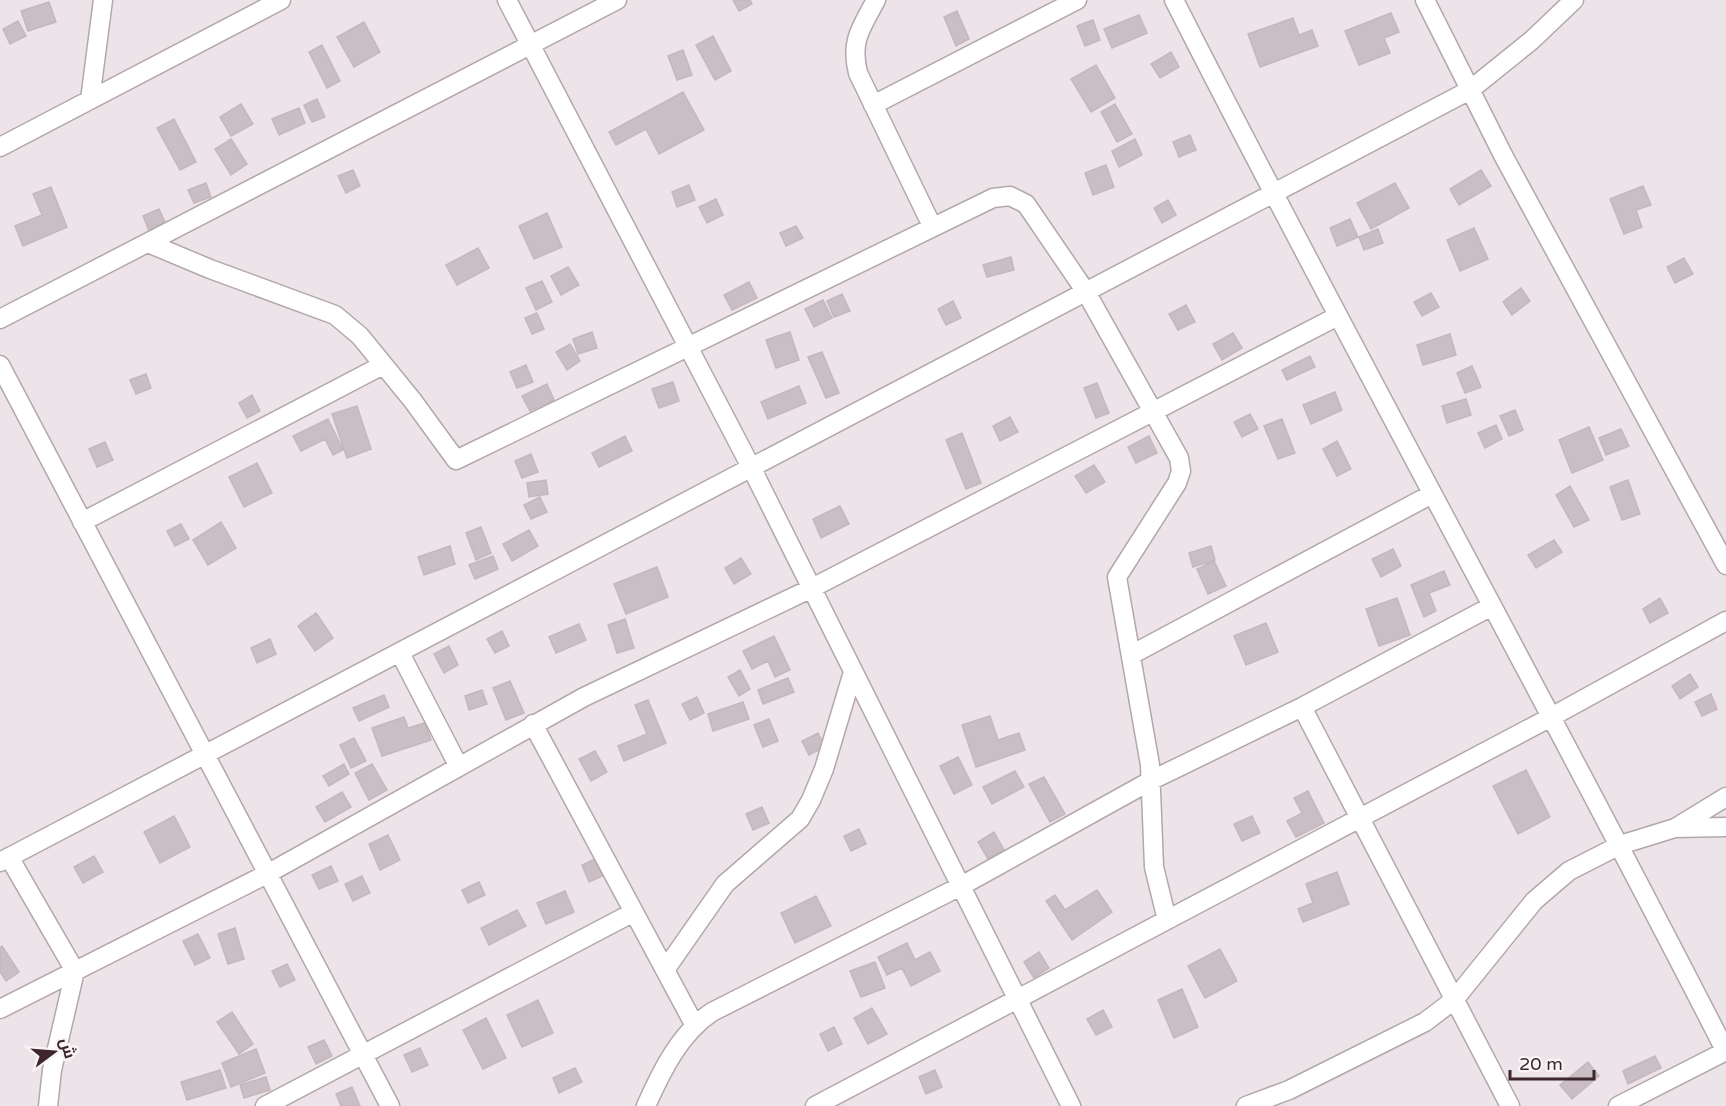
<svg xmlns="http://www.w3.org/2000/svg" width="1726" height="1106" viewBox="0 0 1726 1106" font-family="'Varela Round',Cairo,sans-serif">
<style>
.building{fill:#cabdc3;stroke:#c5b7be;stroke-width:1.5}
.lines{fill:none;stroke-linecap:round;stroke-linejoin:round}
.street-casing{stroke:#b4a7ac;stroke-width:21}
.street{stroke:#fff;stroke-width:18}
</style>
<rect width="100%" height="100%" fill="#ece4e8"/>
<path class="building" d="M733,0H750L752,4L739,11Z
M49,2L56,22L28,31L21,11Z
M957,11L969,39L956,46L944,17Z
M1391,13L1399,32L1384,38L1390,53L1359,65L1345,31Z
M1139,15L1147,33L1112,48L1104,29Z
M1293,18L1299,35L1312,30L1318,46L1260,67L1248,34Z
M1093,20L1100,40L1085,46L1077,26Z
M18,21L26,36L10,44L3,29Z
M364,22L380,52L354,67L337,37Z
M713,36L731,71L715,80L696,45Z
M322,45L340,81L327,88L309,52Z
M683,50L692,75L677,80L668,56Z
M1171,52L1179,67L1160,78L1151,64Z
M1096,65L1115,98L1091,112L1071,79Z
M683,92L704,130L659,154L646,129L616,145L609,132Z
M317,99L325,117L312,122L304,105Z
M241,104L253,124L231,136L220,117Z
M1115,104L1132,134L1117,142L1101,112Z
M299,108L305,123L279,135L272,119Z
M174,119L196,162L180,170L157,128Z
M1190,135L1196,150L1179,157L1173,142Z
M231,139L247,164L231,175L215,149Z
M1135,139L1142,155L1119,167L1112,151Z
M1106,165L1114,187L1093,195L1085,173Z
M353,170L360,186L346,193L338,176Z
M1481,170L1491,186L1459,205L1450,189Z
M206,183L211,197L194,203L188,190Z
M1395,183L1409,208L1371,229L1357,203Z
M689,185L695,200L677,207L672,192Z
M1643,186L1651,205L1636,210L1642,227L1624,234L1610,199Z
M51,187L67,227L23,246L15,226L42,215L33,194Z
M716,199L723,215L707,223L699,207Z
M1168,200L1176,215L1162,223L1154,208Z
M159,209L166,224L149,231L143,216Z
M547,213L562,247L534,259L519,226Z
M1350,219L1358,237L1337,246L1330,228Z
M796,226L803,238L786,246L780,233Z
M1474,228L1488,259L1460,271L1447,240Z
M1378,229L1383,243L1364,250L1359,237Z
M478,248L489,268L457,285L446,265Z
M1011,257L1014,270L987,277L983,265Z
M1684,258L1693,274L1675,283L1667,267Z
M568,267L579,285L561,295L551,276Z
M542,281L552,302L536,310L526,288Z
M749,282L757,298L732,310L724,295Z
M1521,288L1530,301L1512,315L1503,302Z
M1431,293L1439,307L1422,316L1414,302Z
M842,294L850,311L834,317L827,301Z
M823,300L832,318L814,327L805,309Z
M953,301L961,318L946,325L938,309Z
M1186,305L1195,322L1178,330L1169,314Z
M537,313L544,329L532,334L525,318Z
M592,332L597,348L578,354L573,339Z
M790,332L799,360L776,368L766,340Z
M1233,333L1242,348L1222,360L1213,344Z
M1450,334L1456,355L1423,365L1417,345Z
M570,344L580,361L567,370L556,352Z
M822,352L839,393L826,398L808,357Z
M1310,356L1315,367L1287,380L1282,370Z
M526,365L533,382L517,388L510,372Z
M1472,366L1481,387L1465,393L1457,373Z
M146,374L151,388L136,394L130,380Z
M673,382L679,401L659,408L652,389Z
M1097,383L1109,413L1096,418L1084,388Z
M547,384L554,400L530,411L522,396Z
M799,386L806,403L768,419L761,402Z
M1335,392L1342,410L1311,424L1303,405Z
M252,395L260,411L247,418L239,403Z
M1466,399L1471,415L1447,423L1442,406Z
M357,406L371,449L347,458L332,414Z
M1515,410L1523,430L1509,436L1500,416Z
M1250,414L1258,429L1242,437L1234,422Z
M1010,417L1018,432L1000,441L993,426Z
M328,419L343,450L333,455L325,439L301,451L293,436Z
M1282,419L1295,453L1278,459L1264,426Z
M1496,425L1502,439L1485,448L1478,433Z
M1589,427L1603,460L1572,473L1559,440Z
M1621,429L1629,446L1606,455L1599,438Z
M962,433L981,483L966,489L946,440Z
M625,436L632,451L599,467L592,453Z
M1149,436L1157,453L1136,463L1128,447Z
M1337,441L1351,469L1337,476L1323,449Z
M105,442L113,460L97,467L89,449Z
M531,454L538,472L522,478L515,461Z
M257,463L272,493L244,507L229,477Z
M1094,465L1105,482L1086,493L1075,476Z
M546,480L548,494L529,497L527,483Z
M1628,480L1640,514L1622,520L1610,487Z
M1570,486L1589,520L1574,527L1556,495Z
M540,497L547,512L531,519L524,505Z
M840,506L849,524L821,538L813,519Z
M221,522L236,548L208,565L193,540Z
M181,524L189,539L175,546L167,531Z
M481,527L491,553L476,560L466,533Z
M529,530L538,546L512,561L503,544Z
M1554,540L1562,552L1536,568L1528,555Z
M450,546L455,564L424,575L418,557Z
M1211,546L1215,560L1193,567L1189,553Z
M1393,549L1401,566L1381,577L1372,559Z
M493,556L498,569L475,579L469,565Z
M741,558L751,574L734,584L725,568Z
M1214,561L1226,586L1208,594L1197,569Z
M657,567L668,597L626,614L614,584Z
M1444,571L1450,585L1429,593L1436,611L1424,617L1411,585Z
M1397,598L1410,635L1379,646L1366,609Z
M1660,598L1668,613L1650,623L1643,609Z
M316,613L333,638L315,651L298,626Z
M625,619L634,648L617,653L608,625Z
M1266,623L1278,652L1246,665L1234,636Z
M579,624L586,640L556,653L549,637Z
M502,631L509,646L495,653L487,639Z
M774,636L790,670L775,677L768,661L752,669L743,651Z
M270,639L276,654L257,663L251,648Z
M449,646L458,665L444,673L434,654Z
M740,670L750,689L739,696L728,677Z
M1690,674L1698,687L1680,699L1672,686Z
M788,678L794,692L763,704L758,690Z
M510,681L524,713L506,720L493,688Z
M482,690L487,704L469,710L465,696Z
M1711,694L1717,709L1702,716L1695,702Z
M384,695L389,707L359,721L353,708Z
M697,697L704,713L690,720L682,704Z
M648,700L666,743L624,761L618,746L647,734L635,705Z
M743,702L749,719L713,731L708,714Z
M990,716L998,740L1019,733L1025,750L976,767L962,725Z
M404,717L408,728L425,723L431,740L382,756L372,728Z
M769,719L778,741L763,747L754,725Z
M818,733L825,747L809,755L802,741Z
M354,738L366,761L351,768L340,745Z
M595,751L607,772L591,781L579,759Z
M958,757L972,785L954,794L940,766Z
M344,764L349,774L329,786L323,776Z
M372,764L387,790L369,800L355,773Z
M1526,770L1550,817L1518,834L1493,786Z
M1015,771L1024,787L992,804L983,787Z
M1044,777L1065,814L1050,822L1029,784Z
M1308,791L1324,823L1296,837L1287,821L1302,813L1294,798Z
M342,792L351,807L325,822L316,807Z
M762,807L769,823L753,830L746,814Z
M174,816L190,847L160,863L144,832Z
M1252,816L1260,833L1242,841L1234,824Z
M859,829L866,844L851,851L844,836Z
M994,832L1004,850L988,859L978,842Z
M388,835L400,860L380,870L369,844Z
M94,856L103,872L83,883L74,867Z
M601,856L609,873L589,882L582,865Z
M331,866L338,881L319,889L312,875Z
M1337,872L1349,904L1303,922L1298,909L1313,903L1306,884Z
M362,876L370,893L353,901L345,884Z
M479,882L485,895L468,903L462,890Z
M1097,890L1112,912L1072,940L1046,901L1055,895L1065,910Z
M565,891L574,912L546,924L537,903Z
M816,896L831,926L795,943L781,913Z
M517,910L526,926L489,945L481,928Z
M235,928L244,959L228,964L218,934Z
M198,934L210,958L195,965L183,941Z
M907,943L915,960L930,952L940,971L911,986L902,968L887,975L878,957Z
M2,946L19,972L6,981L0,972V948Z
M1220,949L1237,981L1205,998L1188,966Z
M1039,952L1049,968L1034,978L1024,962Z
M875,962L885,988L861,997L850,971Z
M287,964L295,980L280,987L272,971Z
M1182,989L1198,1027L1174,1038L1158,1000Z
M538,1000L553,1033L522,1047L507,1015Z
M872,1008L887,1034L868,1044L854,1018Z
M1103,1010L1112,1027L1096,1035L1087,1019Z
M232,1012L253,1044L239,1054L217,1022Z
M486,1018L506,1058L483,1069L463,1030Z
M834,1027L842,1044L828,1051L820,1034Z
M324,1040L332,1056L316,1064L308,1047Z
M420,1048L428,1065L412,1072L404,1055Z
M256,1049L265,1073L231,1087L222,1063Z
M1655,1056L1661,1068L1628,1084L1623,1071Z
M1588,1062L1599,1076L1572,1099L1560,1085Z
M575,1068L582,1082L559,1093L553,1078Z
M220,1070L226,1088L187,1100L181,1082Z
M935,1070L942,1087L926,1094L919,1077Z
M266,1077L270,1090L244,1098L240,1085Z
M352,1087L360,1106H341L336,1094Z"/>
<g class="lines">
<defs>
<path id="street" d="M507,0L752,469L1071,1106
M876,0C861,28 850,41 858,73L932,226
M1174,0C1353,353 1546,699 1726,1052
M1425,0L1504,157L1726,565
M90,100L103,0
M873,105L1077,0
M0,147L281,0
M148,243L210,269L335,315L360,336L413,401L456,460L993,198L1010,196L1026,204L1086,292L1179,458L1181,471L1177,483L1117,577L1150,765L1154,867L1167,920
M0,319L617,0
M0,365L390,1106
M82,522L383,365
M400,653L459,767
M1131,655L1432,494
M1302,707L1510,1106
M533,724L694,1024
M1677,827L1726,797
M9,857L75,971L52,1070L48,1106
M0,862L1470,90L1532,40L1574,0
M665,970L725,884L800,819L811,800L824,769L853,672
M0,1009L267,874L584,697L812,588L1336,317
M265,1106L634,912
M646,1106C661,1072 680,1033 712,1012L961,886L1152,780L1302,707L1492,606
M815,1106L1553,716L1726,621
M1246,1106L1289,1090L1425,1022L1454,1000L1534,901L1569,871L1620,845L1675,828L1726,827
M1618,1106L1726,1051"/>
</defs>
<use href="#street" class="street-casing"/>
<use href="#street" class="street"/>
</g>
<g transform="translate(54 1052) rotate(74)" stroke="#f9f5f7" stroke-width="4.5" paint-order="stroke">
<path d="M0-4.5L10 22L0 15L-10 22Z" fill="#3c252d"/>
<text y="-9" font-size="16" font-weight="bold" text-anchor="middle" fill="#3c252d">ش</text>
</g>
<path d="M1510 1070v9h84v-9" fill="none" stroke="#3c252d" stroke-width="3"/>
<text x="1519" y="1070" font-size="18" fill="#3c252d" stroke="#f9f5f7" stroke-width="4.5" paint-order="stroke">20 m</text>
</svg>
